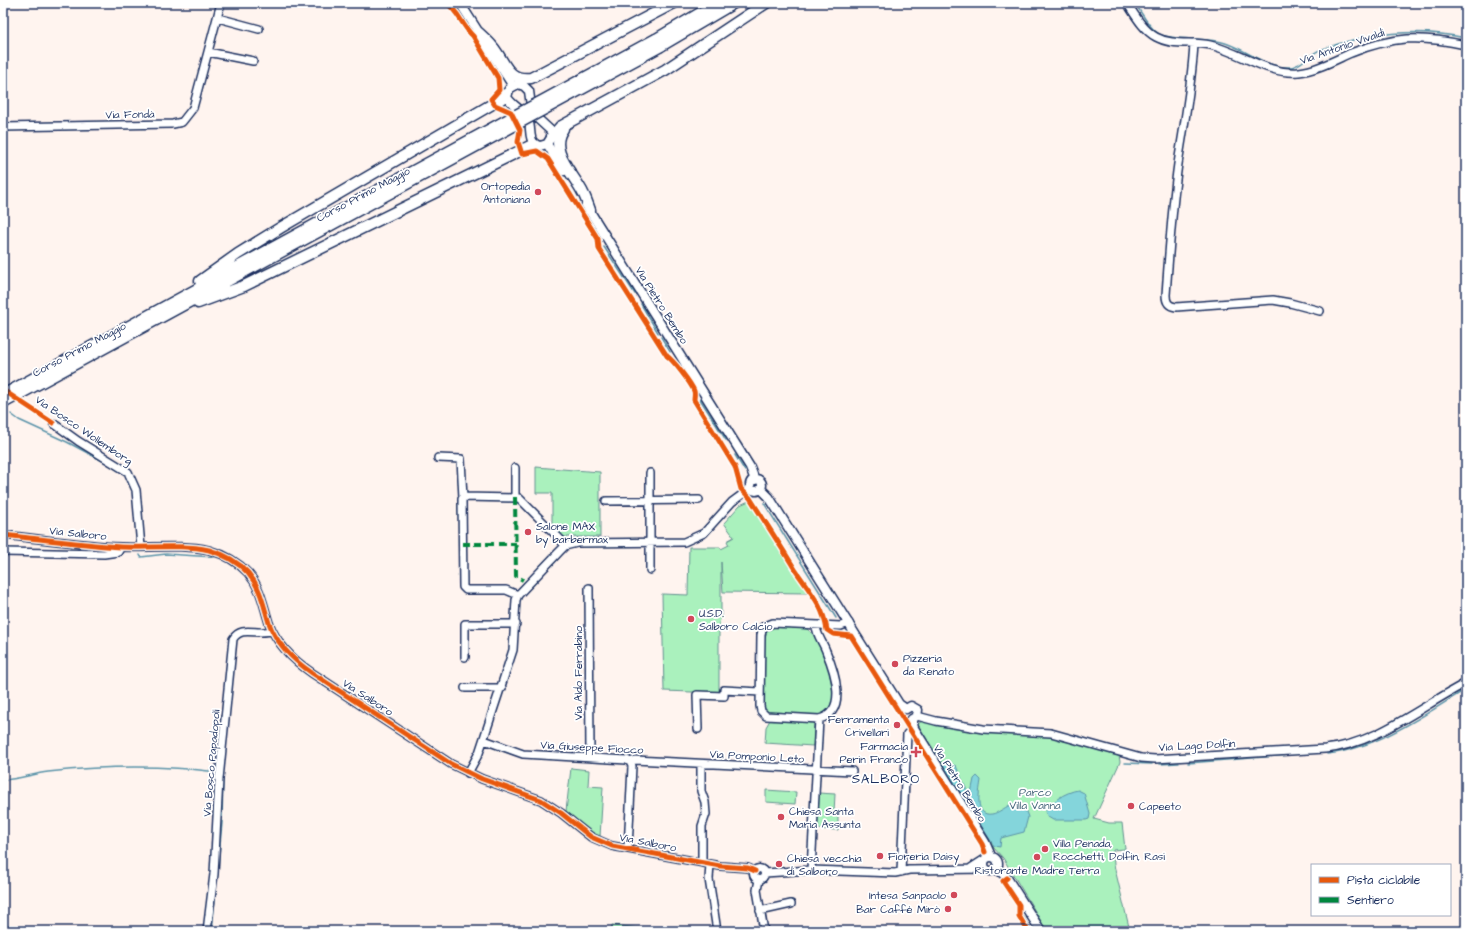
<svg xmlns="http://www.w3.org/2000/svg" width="1469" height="934" viewBox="0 0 1469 934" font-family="'Architects Daughter',sans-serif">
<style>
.green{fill:#aaf1bd;stroke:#62908e}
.water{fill:#84d5db;stroke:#5a93a9}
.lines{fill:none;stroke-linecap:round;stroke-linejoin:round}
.stream{stroke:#5a93a9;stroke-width:1.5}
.minor-casing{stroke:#1b2f5e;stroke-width:10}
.major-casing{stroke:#1b2f5e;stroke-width:11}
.highway-casing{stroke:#1b2f5e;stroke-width:13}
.minor{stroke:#fff;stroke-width:7}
.major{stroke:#fff;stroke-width:8}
.highway{stroke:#fff;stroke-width:10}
.highway-bridge-casing{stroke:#1b2f5e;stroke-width:13;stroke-linecap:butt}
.highway-bridge{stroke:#fff;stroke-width:10}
.quiet{stroke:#00873e;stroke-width:4;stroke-dasharray:8 4;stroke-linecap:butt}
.cycleway-casing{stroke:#fff;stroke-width:8}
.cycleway{stroke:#e8590c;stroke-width:5}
.poi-dot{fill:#d1495b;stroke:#fff;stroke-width:1.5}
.labels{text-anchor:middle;stroke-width:3.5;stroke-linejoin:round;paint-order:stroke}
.street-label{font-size:11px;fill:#1b2f5e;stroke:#fff}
.poi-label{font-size:11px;fill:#1b2f5e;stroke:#fff;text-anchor:start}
.park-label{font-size:11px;fill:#3f6076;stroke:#fff}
.quarter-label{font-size:13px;letter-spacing:1px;fill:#1b2f5e;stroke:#fff}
</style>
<rect width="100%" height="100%" fill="#fff4ef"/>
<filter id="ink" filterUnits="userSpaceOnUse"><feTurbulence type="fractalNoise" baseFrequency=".025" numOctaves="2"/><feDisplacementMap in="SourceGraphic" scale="8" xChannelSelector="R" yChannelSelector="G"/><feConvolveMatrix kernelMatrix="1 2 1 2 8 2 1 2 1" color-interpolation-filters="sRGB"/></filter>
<g filter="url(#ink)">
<path class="green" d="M536,467L600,472V537H564L552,525V493H536Z
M749,501L809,593L723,592L721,562V616L719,623V693L664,691L662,594L688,595L689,547H720L721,549L729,545L727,541L734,537L724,523L740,505Z
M773,626L807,629C827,643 830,676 834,699C833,707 828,711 821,715L773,714L766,712L764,707V636L766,629Z
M770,720L814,723L813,746L765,743L766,727Z
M922,721L987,731L1043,734L1119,755L1120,762L1094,819L1109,823H1122L1125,849L1113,850L1114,865L1130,931H1047L1003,858L992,846L918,730V724Z
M571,768L589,770L588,786L603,787L600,837L587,829L566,811Z
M766,790L796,792L795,804L766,802Z
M819,793L835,794L834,813L838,814V830L817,829Z
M612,925L640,928V931H611Z"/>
<path class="water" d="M946,763L956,766L968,793H971L974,779L977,776L981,780C980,789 973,817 992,814C998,813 1004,808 1010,805L1025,809L1028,817L1024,832L1001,838L1000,847L994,846L943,765Z
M1078,790L1084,793L1090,814L1089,819L1086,820H1053L1048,817L1045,812C1051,801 1066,792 1078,790Z"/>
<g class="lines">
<path class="stream" d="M1135,3C1142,13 1148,27 1159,34C1172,41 1204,37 1222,42C1243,47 1267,69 1289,67C1301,67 1309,54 1320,50C1366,33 1418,27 1466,38
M604,247L635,294
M641,304L658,333
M661,337L670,352
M700,399L726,440
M11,414L19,420L67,442L114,467
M735,455L745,471
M764,503L836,618
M140,555L141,557L166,554L214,557
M1327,754C1378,748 1423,716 1466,689
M1125,763L1152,764
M1188,763L1290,755
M1160,764L1179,763
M3,780C18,779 33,774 48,772C103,766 162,765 217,772
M1021,913L1032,931
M212,931L222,823L223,773"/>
<defs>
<path id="minor" d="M1127,3C1135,15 1143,30 1156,37C1172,46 1193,41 1210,45C1240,52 1268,75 1299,72C1317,70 1335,60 1351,53C1394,36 1420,35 1466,45
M218,18L259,29
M1194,43C1192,84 1184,124 1178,164C1172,207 1169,251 1166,295C1166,302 1168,306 1176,307L1273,300L1290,303L1320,311
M208,52L253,61
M3,127L173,124L182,122L193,108L221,3
M53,423L78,441L128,472L136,490L141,547
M438,458L461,459L463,498
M650,473V570
M515,497V468
M606,501L699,500
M3,535C42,539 82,545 121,547C148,548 183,544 209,550C223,554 238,562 248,573C261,588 263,604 269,623C277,645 293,660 312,673L451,764L482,779L541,800L561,813L591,837L612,846L720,866L748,868L755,871
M3,552L104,554L118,552L121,547
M589,588L590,757
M518,595L506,590H466L463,587L462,499L464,497L519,498L560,539L565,546
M816,625C816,635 823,642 826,651C834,670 849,712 819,719L766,716L761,711L760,706L761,635L763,627L773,623L841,626L849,623
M465,657V624H516
M465,688H502
M917,716L936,721L983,729L1051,733L1141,758L1155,759L1325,749C1377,744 1421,706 1466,683
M698,729L697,695L724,696V690L760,692
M484,740L523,754L627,760L630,762L635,760L852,771
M701,764V791L705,802L706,814L702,826V863
M468,773L479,753L513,650L516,600L518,595L559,552L565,546L577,543L684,542L704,533L732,502L751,488
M628,849L632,766L630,762
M710,864L709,879L717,931
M971,868L985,859
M753.5 874a5.5 5.5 0 1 1 11 0a5.5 5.5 0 1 1-11 0Z
M811,870L819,719
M901,872L907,734L914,728
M765,873L811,870L895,873L909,870L986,869
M759,880L757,890L764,931
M760,911L791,904
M207,931L214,874L219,779L233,639C242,624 259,637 272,630"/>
<path id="major" d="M460,3L513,86
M518,84L524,86L529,91L531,106L538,119L551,131L552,136L547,144L540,146L534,144C528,136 532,129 528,120C522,108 513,107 507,97L509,89Z
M547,144L564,171
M586,205L750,467L755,480
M750 485a6 6 0 1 1 12 0a6 6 0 1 1-12 0Z
M761,489L769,497L899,704L906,709
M906,709L911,706L918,710L917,716L912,719
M912,719L914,728L985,842L991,856
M984 864a7 7 0 1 1 14 0a7 7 0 1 1-14 0Z
M997,868L1007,878L1041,931"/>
<path id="highway" d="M479,33C483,37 488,41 492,46C506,62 506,81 531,78L674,3
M656,39L717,3
M661,46L734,3
M563,129C547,150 574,174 583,193C586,198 588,205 590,210
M552,136L560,127L665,70L766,3
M200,281L238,254L280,228L501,99L507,93
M198,303L244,286L534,144
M3,395L395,181
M3,403L399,188"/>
</defs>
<use href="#minor" class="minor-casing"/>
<use href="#major" class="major-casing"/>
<use href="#highway" class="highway-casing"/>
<use href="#minor" class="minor"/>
<use href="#major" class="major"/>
<use href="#highway" class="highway"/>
<defs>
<path id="highway-bridge" d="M395,181L656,39
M399,188L661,46"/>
</defs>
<use href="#highway-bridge" class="highway-bridge-casing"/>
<use href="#highway-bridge" class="highway-bridge"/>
<path class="quiet" d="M515,497L516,576L523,580
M462,544H516"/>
<defs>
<path id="cycleway" d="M446,3C458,10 462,26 473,36L498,78L499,90L491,99L495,105L511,112L520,130L518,142L522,154L537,151L548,159L598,239L599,249L667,356C673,360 691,383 694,391C695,394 694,397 694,400L735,467L741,489L750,498C765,522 781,546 796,571C810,592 823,605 827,630L833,634L851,636L982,844L985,852
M3,390L53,423
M3,535C42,539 82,545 121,547C148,548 183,544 209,550C223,554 238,562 248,573C261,588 263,604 269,623C277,645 293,660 312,673L451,764L482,779L541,800L561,813L591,837L612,846L720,866L748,868L755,871
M1007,878L1003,881L1019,905V916L1028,931"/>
</defs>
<use href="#cycleway" class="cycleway-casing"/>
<use href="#cycleway" class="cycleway"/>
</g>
</g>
<g class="poi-dot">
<circle cx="538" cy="192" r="4"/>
<circle cx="528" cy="532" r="4"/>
<circle cx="691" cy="619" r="4"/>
<circle cx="895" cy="664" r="4"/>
<circle cx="897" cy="725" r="4"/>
<path d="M914 746h4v4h4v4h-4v4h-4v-4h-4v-4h4z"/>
<circle cx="1131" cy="806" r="4"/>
<circle cx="781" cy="817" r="4"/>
<circle cx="1045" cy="849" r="4"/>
<circle cx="880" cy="856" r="4"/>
<circle cx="1037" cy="857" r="4"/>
<circle cx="779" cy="864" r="4"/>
<circle cx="954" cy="895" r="4"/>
<circle cx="948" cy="909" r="4"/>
</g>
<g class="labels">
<g class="street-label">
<text transform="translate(1342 46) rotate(-19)" y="4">Via Antonio Vivaldi</text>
<text transform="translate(130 114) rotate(-1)" y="4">Via Fondà</text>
<text transform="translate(363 194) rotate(-28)" y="4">Corso Primo Maggio</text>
<text transform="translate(662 305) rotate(58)" y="4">Via Pietro Bembo</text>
<text transform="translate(79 349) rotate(-28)" y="4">Corso Primo Maggio</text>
<text transform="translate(84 430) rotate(34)" y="4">Via Bosco Wollemborg</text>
<text transform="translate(78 533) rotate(6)" y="4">Via Salboro</text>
<text transform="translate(578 673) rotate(-90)" y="4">Via Aldo Ferrabino</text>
<text transform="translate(368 697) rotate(33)" y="4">Via Salboro</text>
<text transform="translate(1197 745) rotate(-3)" y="4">Via Lago Dolfin</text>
<text transform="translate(592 747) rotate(3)" y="4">Via Giuseppe Fiocco</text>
<text transform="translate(757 756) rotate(3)" y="4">Via Pomponio Leto</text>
<text transform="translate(211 763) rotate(-85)" y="4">Via Bosco Papadopoli</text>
<text transform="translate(960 783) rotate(58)" y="4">Via Pietro Bembo</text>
<text transform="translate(648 842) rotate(11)" y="4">Via Salboro</text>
</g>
<g class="poi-label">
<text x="530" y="190" text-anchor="end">Ortopedia<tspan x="530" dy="13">Antoniana</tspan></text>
<text x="536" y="530">Salone MAX<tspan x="536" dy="13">by barbermax</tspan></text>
<text x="699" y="617">U.S.D.<tspan x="699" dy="13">Salboro Calcio</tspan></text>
<text x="903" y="662">Pizzeria<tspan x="903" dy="13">da Renato</tspan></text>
<text x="889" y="723" text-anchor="end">Ferramenta<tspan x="889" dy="13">Crivellari</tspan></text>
<text x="908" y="750" text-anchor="end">Farmacia<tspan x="908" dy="13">Perin Franco</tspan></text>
<text x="1139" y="810">Capeeto</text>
<text x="789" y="815">Chiesa Santa<tspan x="789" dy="13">Maria Assunta</tspan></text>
<text x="1053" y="847">Villa Penada,<tspan x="1053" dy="13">Rocchetti, Dolfin, Rasi</tspan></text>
<text x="888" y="860">Fioreria Daisy</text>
<text x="787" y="862">Chiesa vecchia<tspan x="787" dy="13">di Salboro</tspan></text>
<text x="1037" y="874" text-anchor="middle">Ristorante Madre Terra</text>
<text x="946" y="899" text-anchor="end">Intesa Sanpaolo</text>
<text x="940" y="913" text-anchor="end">Bar Caffè Mirò</text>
</g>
<g class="park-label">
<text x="1035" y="796">Parco<tspan x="1035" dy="13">Villa Vanna</tspan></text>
</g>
<g class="quarter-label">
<text x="886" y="783">SALBORO</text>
</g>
</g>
<rect width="1469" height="934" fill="none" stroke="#fff" stroke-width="16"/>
<rect x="8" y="8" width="1453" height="918" fill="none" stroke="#1b2f5e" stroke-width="1.5" filter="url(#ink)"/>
<rect x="1311" y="864" width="140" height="52" fill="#ffffff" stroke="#a4acbf"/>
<rect x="1319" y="877" width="20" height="6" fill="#e8590c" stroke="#a4acbf"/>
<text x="1347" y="884" font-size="12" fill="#1b2f5e">Pista ciclabile</text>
<rect x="1319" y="897" width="20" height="6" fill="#00873e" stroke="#a4acbf"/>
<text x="1347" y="904" font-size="12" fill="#1b2f5e">Sentiero</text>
</svg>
